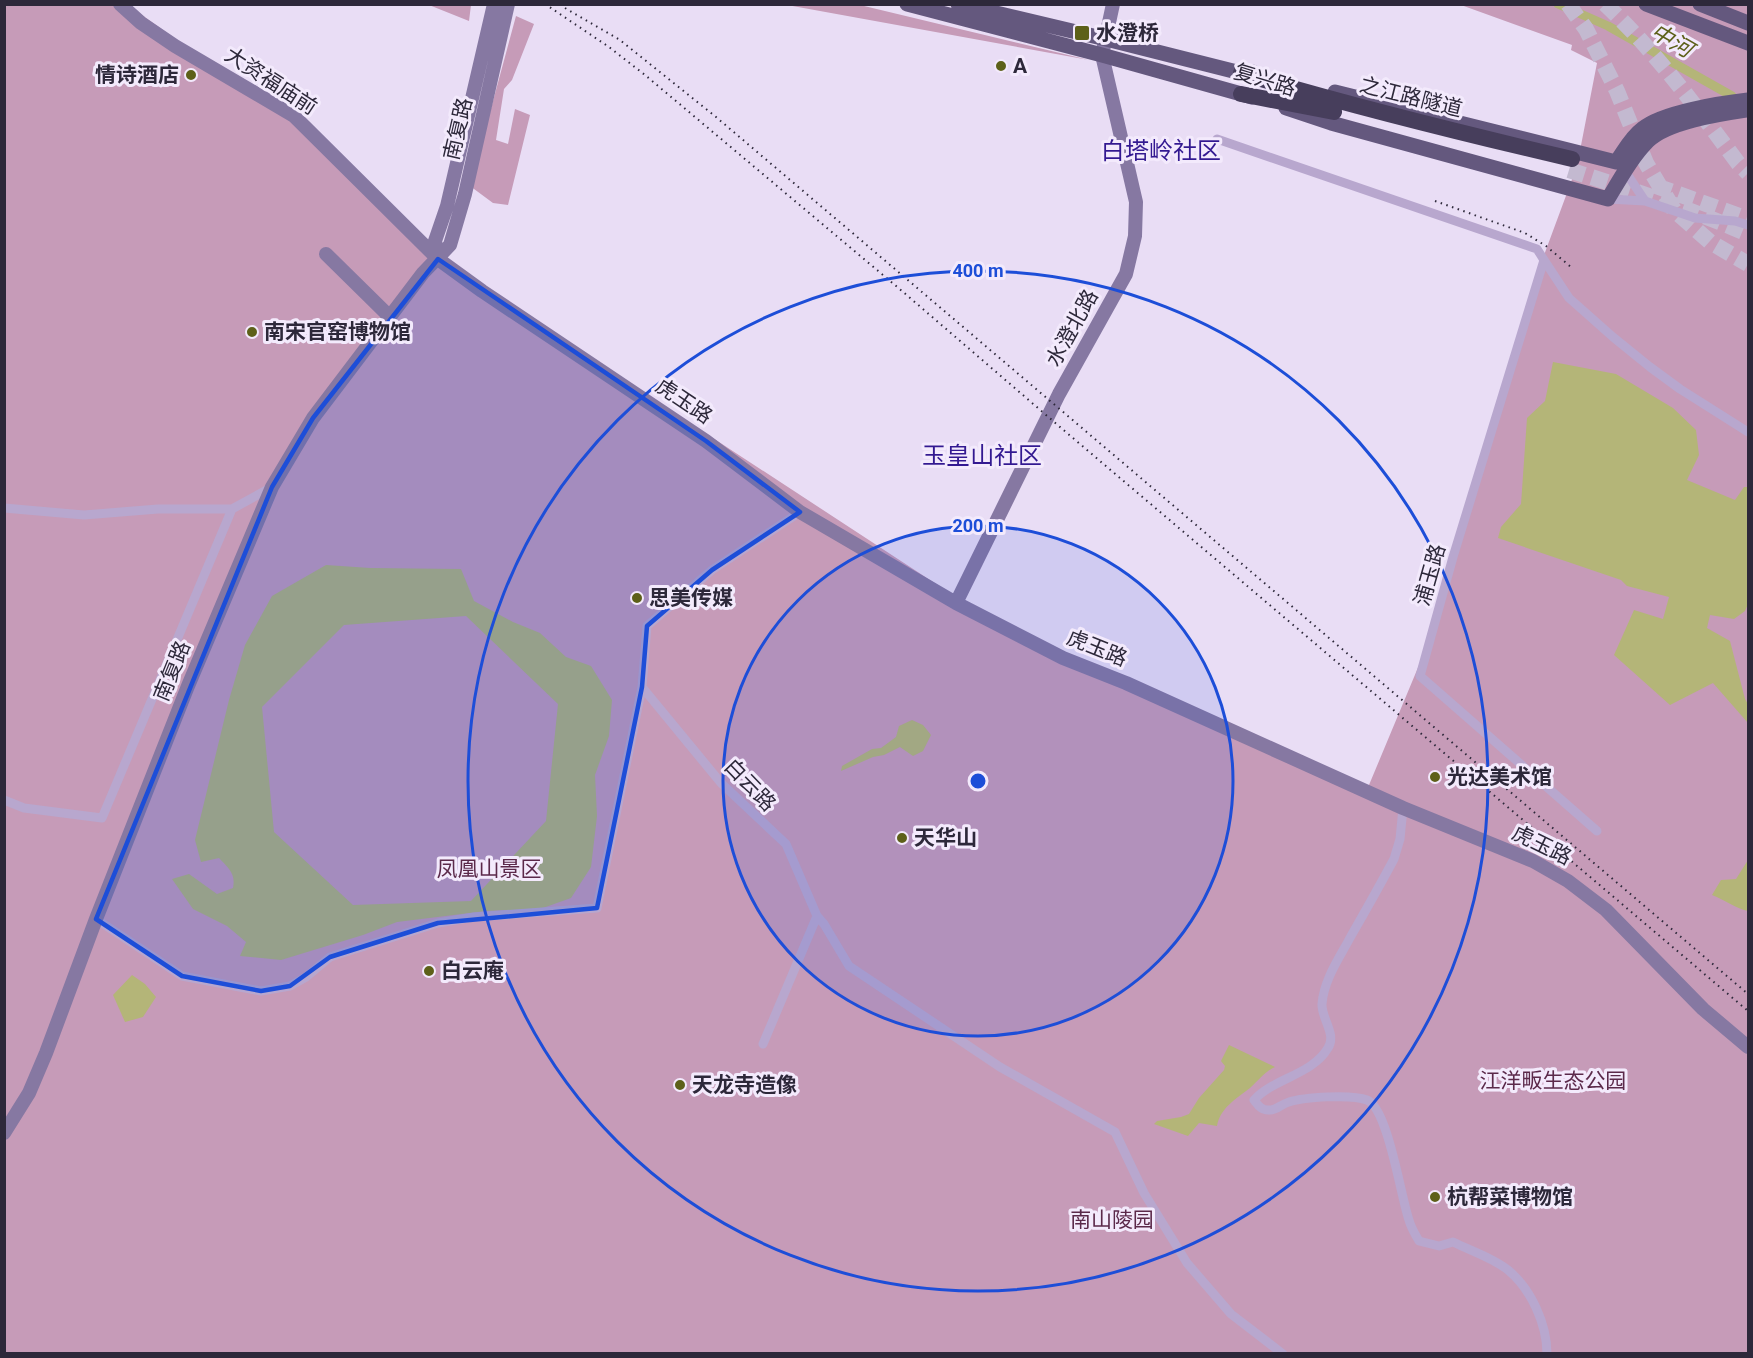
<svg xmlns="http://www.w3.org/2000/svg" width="1753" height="1358" viewBox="0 0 1753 1358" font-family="Roboto,'Noto Sans SC',sans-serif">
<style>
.green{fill:#c69bb8}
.water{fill:#b4b578;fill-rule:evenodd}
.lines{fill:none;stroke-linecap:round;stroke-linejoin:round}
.canal{stroke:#b4b578;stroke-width:9}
.highway-tunnel{stroke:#c3b9d0;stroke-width:16;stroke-dasharray:16 8;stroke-linecap:butt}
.street{stroke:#b8a7ce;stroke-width:9}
.secondary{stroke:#8678a2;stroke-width:14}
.primary{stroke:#64587e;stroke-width:15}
.highway{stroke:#473e5c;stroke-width:16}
.rail{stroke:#2d283a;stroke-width:2;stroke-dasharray:1.5 4.5;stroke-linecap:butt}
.marked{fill:#1d4ed8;fill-opacity:0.2;stroke:#1d4ed8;stroke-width:4.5;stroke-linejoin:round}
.ring{fill:none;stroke:#1d4ed8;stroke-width:3}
.poi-dot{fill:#5d6019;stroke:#f3eafc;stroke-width:2}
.labels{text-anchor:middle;stroke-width:6;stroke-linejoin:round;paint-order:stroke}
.poi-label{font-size:21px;font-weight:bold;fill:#2d283a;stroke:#f3eafc;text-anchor:start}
.street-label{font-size:21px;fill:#2d283a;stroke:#f3eafc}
.park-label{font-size:21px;fill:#5b294a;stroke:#f3eafc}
.water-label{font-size:22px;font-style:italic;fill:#5d6019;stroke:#f3eafc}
.quarter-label{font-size:24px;fill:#331991;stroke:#f3eafc}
.centre{fill:#1d4ed8;stroke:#f3eafc;stroke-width:3}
.ring-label{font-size:18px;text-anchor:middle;font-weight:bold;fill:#1d4ed8;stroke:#f3eafc;stroke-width:6;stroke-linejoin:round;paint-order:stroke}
</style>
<rect width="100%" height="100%" fill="#e9ddf5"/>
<path class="green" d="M1602,4L1607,6L1608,4L1748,5V1353H5L4,5H128L184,45L261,89L470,279L985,616L1364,797L1427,646L1540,266L1577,166L1597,63L1571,50L1572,45L1461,5Z
M429,5H471L469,21Z
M787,5H860L1089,60Z
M516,16L534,24L512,80L504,89L496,140L508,144L515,109L530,115L508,205L493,203L470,186Z"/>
<path class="water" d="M1553,362L1616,374L1673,408L1696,430L1699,455L1687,480L1735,500L1744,487H1748V604L1745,611L1734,619L1710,615L1707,628L1730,641L1745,699L1748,704V723L1713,683L1670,705L1614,655L1634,610L1663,619L1669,597L1627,586L1621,580L1498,538L1501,527L1521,504L1527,418L1545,401Z
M326,565L370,568L461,569L474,601L513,622L540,633L566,657L591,666L612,700L609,736L595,775L597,816L591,867L571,898L540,909L486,911L397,922L363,935L281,960L240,956L246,942L227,926L193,909L172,879L189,874L217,894L233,888C236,873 228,868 219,858L201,862L195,840L229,700L245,645L272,596ZM466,616L558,704L546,821L471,901L353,905L274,832L262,707L344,625Z
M912,720L923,725L931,735L923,751L913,756L900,747L884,755L873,757L841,771L842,766L872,749L881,748L896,737L899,726Z
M1748,860V911C1735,908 1725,900 1712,895L1721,880L1736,879Z
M132,975L145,984L156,997L143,1017L125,1022L113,995Z
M1229,1045L1275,1067C1264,1072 1259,1080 1250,1088C1236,1099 1220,1108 1217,1126L1199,1123L1188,1136L1154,1124L1157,1121L1181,1117L1189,1114L1199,1098L1224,1070L1225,1066L1221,1061Z"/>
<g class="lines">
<path class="canal" d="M1558,4L1608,26L1732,96"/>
<path class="highway-tunnel" d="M1568,4L1586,29L1617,91L1646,163L1674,210L1710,242L1748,264
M1605,4C1656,52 1697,108 1738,163L1748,173
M1569,170C1630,189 1690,209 1748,234
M1656,186L1748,219"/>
<path class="street" d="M1217,139L1531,247L1537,249L1544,260L1453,557L1420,676L1597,831
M1623,168L1645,201
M1608,199L1645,201L1695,218L1735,221L1748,225
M1544,260L1569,298L1613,337L1650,367L1680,389L1748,432
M4,508L84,515L158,509H232L272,487
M642,687L721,783L786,844L817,916L824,924L849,966L1000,1067L1115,1132L1144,1193L1187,1263L1231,1314L1283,1354
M4,800L24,808L102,818L232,509
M1403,808L1400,839L1394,859C1380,885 1366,910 1351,936C1340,957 1324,979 1322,1004C1321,1018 1337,1034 1328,1048C1312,1075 1274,1078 1254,1100C1258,1105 1261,1110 1268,1110C1276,1111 1281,1104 1289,1102C1304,1097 1352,1094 1367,1100C1388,1108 1401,1198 1409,1220C1411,1228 1415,1234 1419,1241L1439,1246L1453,1242C1471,1251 1492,1257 1508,1270C1531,1289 1547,1324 1547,1354
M96,919L182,976L261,991L290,986L306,977L330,957L438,923L474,917L597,908L642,687L647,626L712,570L800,512
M763,1044L817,916"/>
<path class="secondary" d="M120,4L141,23L175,46L294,116L438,259L482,291L706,441L800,512L956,603L1063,658L1126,683L1403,808L1533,861L1568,881L1606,910L1703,1009L1748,1047
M326,254L390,317
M438,259L435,241L447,206L494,4
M956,603L1059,394L1126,274L1135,236L1136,202L1102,55L1113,4
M4,1133L29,1093L46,1053L96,919L188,686L272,487L313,418L423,273L450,245L465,194L508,4"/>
<path class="primary" d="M907,4L1102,55L1252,97
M958,4L1106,39L1241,73L1253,72
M1646,4L1748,43
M1700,4L1748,23
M1335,92L1616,162C1624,151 1631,137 1642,129C1662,112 1722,103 1748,100
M1286,108L1331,123L1608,199
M1608,199C1620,179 1632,157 1648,141C1667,122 1719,114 1746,110"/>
<path class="highway" d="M1241,73C1350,106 1461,133 1572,159
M1241,94L1334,112"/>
<path class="rail" d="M545,4L609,47L645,75L902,291L1067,433L1748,1011
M565,8L620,40L716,117L1748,994
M1435,201L1525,233L1546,246L1571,267"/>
</g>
<path class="marked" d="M438,259L706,441L800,512L712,570L647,626L642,687L597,908L438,923L330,957L290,986L261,991L182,976L96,919L272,487L313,418Z"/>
<circle cx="978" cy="781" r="255" fill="#1d4ed8" fill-opacity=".12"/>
<g class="ring">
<circle cx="978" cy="781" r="255"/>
<circle cx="978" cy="781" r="510"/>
</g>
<g class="poi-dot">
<rect x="1074" y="25" width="16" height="16" rx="3"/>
<circle cx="1001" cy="66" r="6"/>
<circle cx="191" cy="75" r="6"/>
<circle cx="252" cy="332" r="6"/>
<circle cx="637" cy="598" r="6"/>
<circle cx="1435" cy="777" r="6"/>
<circle cx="902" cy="838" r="6"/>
<circle cx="429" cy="971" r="6"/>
<circle cx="680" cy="1085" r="6"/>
<circle cx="1435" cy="1197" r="6"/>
</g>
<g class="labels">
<g class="poi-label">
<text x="1096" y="40">水澄桥</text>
<text x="1013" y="73">A</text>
<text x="179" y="82" text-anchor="end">情诗酒店</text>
<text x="264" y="339">南宋官窑博物馆</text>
<text x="649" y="605">思美传媒</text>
<text x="1447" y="784">光达美术馆</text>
<text x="914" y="845">天华山</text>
<text x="441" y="978">白云庵</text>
<text x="692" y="1092">天龙寺造像</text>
<text x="1447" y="1204">杭帮菜博物馆</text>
</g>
<g class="street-label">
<text transform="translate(1265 80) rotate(17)" y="7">复兴路</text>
<text transform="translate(271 81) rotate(33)" y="7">大资福庙前</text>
<text transform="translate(1411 97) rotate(14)" y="7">之江路隧道</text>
<text transform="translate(458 129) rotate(-77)" y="7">南复路</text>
<text transform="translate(1072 328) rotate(-61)" y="7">水澄北路</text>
<text transform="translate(684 401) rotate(34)" y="7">虎玉路</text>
<text transform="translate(1430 575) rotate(-74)" y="7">浦玉路</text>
<text transform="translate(1097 648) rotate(22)" y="7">虎玉路</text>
<text transform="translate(172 671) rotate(-68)" y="7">南复路</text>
<text transform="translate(750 785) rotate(46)" y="7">白云路</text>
<text transform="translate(1542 845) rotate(26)" y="7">虎玉路</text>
</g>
<g class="park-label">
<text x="489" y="876">凤凰山景区</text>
<text x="1553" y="1088">江洋畈生态公园</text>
<text x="1112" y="1227">南山陵园</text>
</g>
<g class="water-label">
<text transform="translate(1672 40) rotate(30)" y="8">中河</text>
</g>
<g class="quarter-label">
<text x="1161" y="159">白塔岭社区</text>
<text x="982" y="464">玉皇山社区</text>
</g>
</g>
<circle cx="978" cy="781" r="9" class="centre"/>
<g class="ring-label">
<text x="978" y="277">400 m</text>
<text x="978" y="532">200 m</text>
</g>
<rect width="1753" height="1358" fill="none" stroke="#2d283a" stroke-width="12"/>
</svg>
